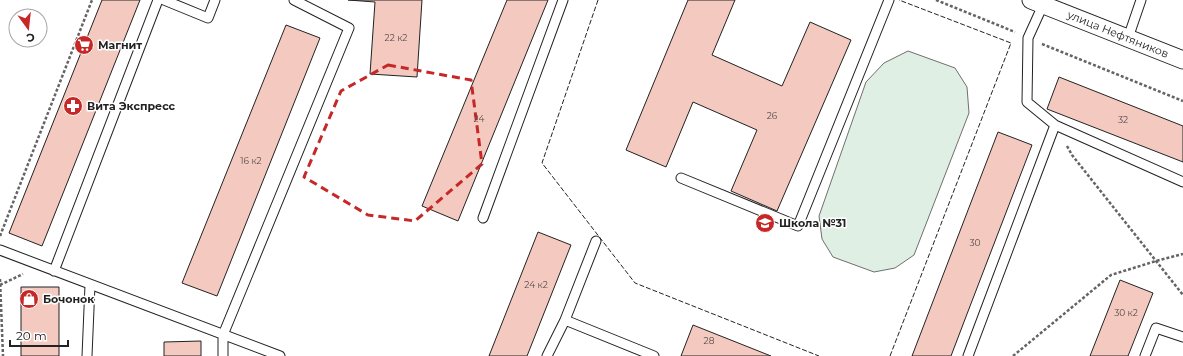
<svg xmlns="http://www.w3.org/2000/svg" width="1183" height="356" viewBox="0 0 1183 356" font-family="Montserrat,sans-serif">
<style>
.green{fill:#e0efe3;stroke:#6f6f6f}
.building{fill:#f3c9c0;stroke:#222}
.lines{fill:none;stroke-linecap:round;stroke-linejoin:round}
.service-casing{stroke:#222;stroke-width:11}
.minor-casing{stroke:#222;stroke-width:19}
.path{stroke:#646464;stroke-width:2.5;stroke-dasharray:3 2;stroke-linecap:butt}
.service{stroke:#fff;stroke-width:9}
.minor{stroke:#fff;stroke-width:17}
.fence{stroke:#222;stroke-width:1;stroke-dasharray:5 2;stroke-linecap:butt}
.marked{fill:none;stroke:#c62828;stroke-width:3;stroke-dasharray:8 5;stroke-linejoin:round}
.labels{text-anchor:middle;stroke-width:3;stroke-linejoin:round;paint-order:stroke}
.number-label{font-size:9px;fill:#564c4a}
.street-label{font-size:11px;fill:#222;stroke:#fff}
.poi-label{font-size:11px;font-weight:bold;fill:#222;stroke:#fff;text-anchor:start}
</style>
<rect width="100%" height="100%" fill="#fff"/>
<path class="green" d="M908,51L955,68L967,87L969,113L914,255L895,268L874,272L833,257L822,239L819,216L866,82L884,63Z"/>
<path class="building" d="M102,0H140L42,246L9,233Z
M348,0H422L417,77L370,74L375,2Z
M507,0H548L458,221L422,206Z
M688,0H735L712,55L782,86L810,22L851,40L777,211L731,191L757,130L693,102L666,167L626,150Z
M286,25L320,38L217,296L182,283Z
M1059,77L1183,126V162L1047,109Z
M998,132L1032,145L967,314L951,356H912Z
M538,232L571,245L531,346L527,356H489Z
M1120,280L1153,293L1128,356H1090Z
M21,287H59V356H21Z
M693,325L771,356H681Z
M201,341V356H164V342Z"/>
<g class="lines">
<defs>
<path id="service" d="M164,0L208,18L215,0
M1043,5L1028,38L1027,102L1055,125
M1128,38L1141,0
M681,178L798,226L889,0
M483,218L563,0
M596,241L565,320L654,356
M0,250L280,356
M54,271L158,0
M87,356L90,285
M223,356V335L349,28L294,0
M547,356L565,320
M968,356L1055,125L1183,182
M1145,356L1156,328L1183,337"/>
<path id="minor" d="M1031,0L1183,60"/>
</defs>
<use href="#service" class="service-casing"/>
<use href="#minor" class="minor-casing"/>
<path class="path" d="M936,0L1015,32
M1042,44L1183,101
M1067,146L1072,155L1183,295
M0,236L92,0
M0,279L3,356
M0,285L23,274
M1013,356L1111,275L1156,261L1183,254"/>
<use href="#service" class="service"/>
<use href="#minor" class="minor"/>
<path class="fence" d="M598,0L542,163L635,283L819,356
M890,356L1011,43L899,0"/>
</g>
<path class="marked" d="M388,65L471,80L482,164L415,221L368,215L304,177L341,91Z"/>
<defs>
<symbol id="supermarket-disc" viewBox="-11 -11 22 22"><circle r="9.5" fill="#c62828" stroke="#fff"/><path d="M-6-5.5h2.5l.6 2H6L4.5 2H-2.5L-4.4-4H-6ZM-1.5 3.2a1.3 1.3 0 1 0 .1 0ZM3 3.2a1.3 1.3 0 1 0 .1 0Z" fill="#fff"/></symbol>
<symbol id="pharmacy-disc" viewBox="-11 -11 22 22"><circle r="9.5" fill="#c62828" stroke="#fff"/><path d="M-2-6h4v4h4v4h-4v4h-4v-4h-4v-4h4Z" fill="#fff"/></symbol>
<symbol id="school-disc" viewBox="-11 -11 22 22"><circle r="9.5" fill="#c62828" stroke="#fff"/><path d="M0-5L7-2L0 1L-7-2ZM-4 1L0 2.5L4 1V4Q0 6-4 4Z" fill="#fff"/></symbol>
<symbol id="shop-disc" viewBox="-11 -11 22 22"><circle r="9.5" fill="#c62828" stroke="#fff"/><path d="M-5-2.5h2.3a2.7 3.5 0 0 1 5.4 0H5L5.5 6h-11ZM-1.5-2.5h3a1.5 2.3 0 0 0-3 0Z" fill="#fff"/></symbol>
</defs>
<g fill-rule="evenodd">
<use href="#supermarket-disc" x="73" y="34" width="22" height="22"/>
<use href="#pharmacy-disc" x="62" y="95" width="22" height="22"/>
<use href="#school-disc" x="754" y="212" width="22" height="22"/>
<use href="#shop-disc" x="18" y="288" width="22" height="22"/>
</g>
<g class="labels">
<g class="number-label">
<text x="396" y="41">22 к2</text>
<text x="772" y="119">26</text>
<text x="479" y="122">24</text>
<text x="1123" y="123">32</text>
<text x="251" y="164">16 к2</text>
<text x="975" y="246">30</text>
<text x="536" y="288">24 к2</text>
<text x="1126" y="316">30 к2</text>
<text x="709" y="344">28</text>
</g>
<g class="street-label">
<text transform="translate(1118 34) rotate(22)" y="4">улица Нефтяников</text>
</g>
<g class="poi-label">
<text x="98" y="49">Магнит</text>
<text x="87" y="110">Вита Экспресс</text>
<text x="779" y="227">Школа №31</text>
<text x="43" y="303">Бочонок</text>
</g>
</g>
<g transform="translate(28 28) rotate(165)"><circle r="19" fill="#ffffff" stroke="#a7a7a7"/>
<path d="M0-3L7 15L0 10L-7 15Z" fill="#c62828"/>
<text y="-6" font-size="11" font-weight="bold" text-anchor="middle" fill="#222222">С</text>
</g>
<path d="M10 340v6h58v-6" fill="none" stroke="#222222" stroke-width="2"/>
<text x="16" y="340" font-size="12" fill="#222222" stroke="#ffffff" stroke-width="3" paint-order="stroke">20 m</text>
</svg>
